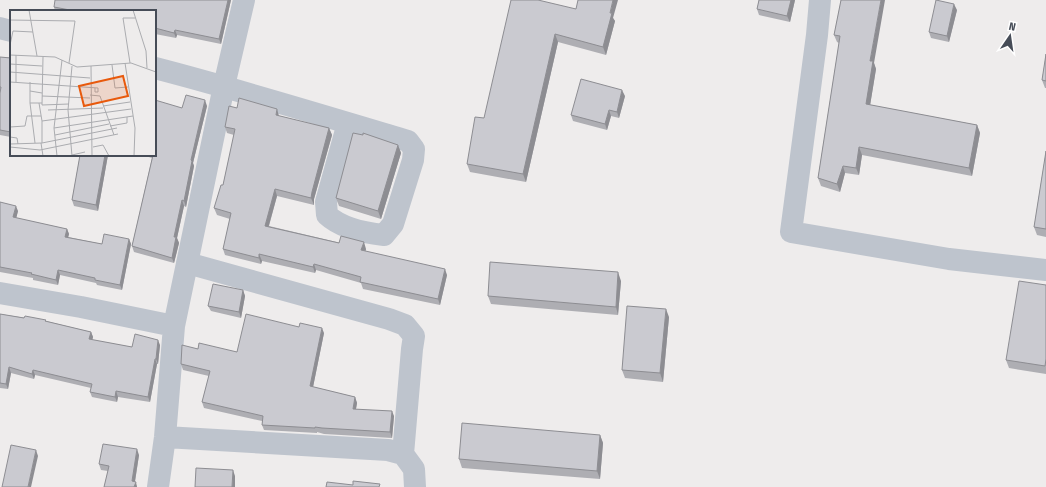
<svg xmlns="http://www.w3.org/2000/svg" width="1046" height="487" viewBox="0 0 1046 487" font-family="'Fira Sans Condensed',sans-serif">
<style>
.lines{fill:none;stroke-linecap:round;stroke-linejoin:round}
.minor{stroke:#bec4cd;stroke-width:22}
.wall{fill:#aeaeb3}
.shaded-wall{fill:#8d8d92}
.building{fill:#cacad0;stroke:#8d8d92}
.inset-road{fill:none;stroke:#abacb0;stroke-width:1}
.view{fill:#e8590c;fill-opacity:0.15;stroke:#e8590c;stroke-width:2}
.inset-edge{fill:none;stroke:#464c57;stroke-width:2}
</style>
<rect width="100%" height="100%" fill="#eeecec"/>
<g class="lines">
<path class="minor" d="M820,0L817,35L791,232L949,259L1046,270
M0,28L11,31
M155,68C240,90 324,116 408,141L414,149L413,160L393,224L384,235C365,233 341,228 327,215L326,202L348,123
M187,263L389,319L405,325L414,336L412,349L403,454
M0,293L81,307L174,326
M165,437L388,450L403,454L414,469L415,487
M158,487L165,437L174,326L224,86L244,0"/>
</g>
<path class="wall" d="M231,0L221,44L177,35L176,38L155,34V11H55L54,7Z
M759,0H795L790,22L759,15L757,9Z
M841,0L874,63L876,69L870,105L977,125L980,133L972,176L862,155L859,175L845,173L840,192L821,186L818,178L839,43L837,42L834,35Z
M576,9L613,18L615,21L606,55L558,42L526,182L470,172L467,164L484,118Z
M957,10L949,42L931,38L929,32Z
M1046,54V88H1045L1042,80Z
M0,57L11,58V137L0,135Z
M625,96L619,118L611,116L607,130L573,121L571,115Z
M207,106L193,163L194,166L186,207L184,206L177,238L179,243L174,263L134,252L132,246L152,158L142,155H155L182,108Z
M237,108L279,116L329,128L332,135L314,199V205L277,196L269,226L366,249L365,251L447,275L440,305L363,289L361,283L316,270L315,273L262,261L261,264L225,255L223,249L230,219L217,215L214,208L223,185L234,135L227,133L225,127Z
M398,145L401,153L381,219L339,206L336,198Z
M1046,151V237L1037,235L1034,227Z
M80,155H108L98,211L74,206L72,200Z
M0,202L18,211L16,218L67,229L69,234L68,237L102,244L129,239L131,244L122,290L97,285L96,283L60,275L58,285L33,280V278L0,272Z
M621,281L618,315L491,304L488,296Z
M1046,285V374L1009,368L1006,360Z
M243,290L245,296L241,318L211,311L208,306Z
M0,314L46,321L91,332L93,337L92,340L132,347L160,345L158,364H157L150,402L118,397L117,402L92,397L90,392L91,388L35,375L34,379L11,373L8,389L0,388Z
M669,317L663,382L625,378L622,370Z
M324,333L313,387L355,397L357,403L356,409L394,416L392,438L324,434L317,432V433L264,430L262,425V421L204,408L202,402L209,376L183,370L181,364L198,349L237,352Z
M600,435L603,443L600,479L462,468L459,459Z
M139,455L135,482L137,487H104L108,471L101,470L99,464Z"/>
<path class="shaded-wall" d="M228,0H231L221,44L219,39Z
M613,0H618L613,18L615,21L606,55L603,47Z
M791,0H795L790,22L787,16Z
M881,0H885L874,63L876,69L869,112L866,104L870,61Z
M954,4L957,10L949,42L947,36Z
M175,30L177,35L176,38L174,33Z
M555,34L558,42L526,182L523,174Z
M622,90L625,96L619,118L617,112Z
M205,100L207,106L193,163L194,166L186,207L184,201L191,160Z
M277,109L279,116L276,115Z
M609,110L611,116L607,130L605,124Z
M977,125L980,133L972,176L969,168Z
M329,128L332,135L314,199V205L311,198L312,192Z
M398,145L401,153L381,219L378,211Z
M859,147L862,155L859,175L856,168Z
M105,155H108L98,211L96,205Z
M843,166L845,173L840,192L837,184Z
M275,189L277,196L267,232L265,226Z
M182,200L184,206L177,238L179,243L174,263L172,258L174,237Z
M16,206L18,211L15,223L13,217Z
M67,229L69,234L67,242L65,237Z
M129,239L131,244L122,290L120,285Z
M364,242L366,249L364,257L361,250Z
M259,254L262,261L261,264L259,258Z
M314,264L316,270L315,273L313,267Z
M445,269L447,275L440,305L438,299Z
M58,270L60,275L58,285L56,280Z
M618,272L621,281L618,315L616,307Z
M243,290L245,296L241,318L239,312Z
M666,309L669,317L663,382L660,373Z
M322,328L324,333L312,392L310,386Z
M91,332L93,337L91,345L89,339Z
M158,340L160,345L158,364L156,359Z
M155,359L157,364L150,402L148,397Z
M9,367L11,373L8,389L6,384Z
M33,370L35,375L34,379L32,374Z
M116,391L118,397L117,402L115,397Z
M355,397L357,403L355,414L353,409Z
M392,411L394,416L392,438L390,432Z
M600,435L603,443L600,479L597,471Z
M137,449L139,455L134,487L132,481Z
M36,450L38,456L31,487H28Z
M233,470L235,476V487H232Z
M136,482L137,487H134Z"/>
<path class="building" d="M55,0H228L219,39L175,30L174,33L155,28V11H75L54,7Z
M511,0H538L576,9L578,0H613L610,13H612L603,47L555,34L523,174L467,164L475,117L484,118Z
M759,0H791L787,16L757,9Z
M841,0H881L870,61H873L866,104L977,125L969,168L859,147L856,168L843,166L837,184L818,178L840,36L834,35Z
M936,0L954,4L947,36L929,32Z
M1046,54V81L1042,80Z
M0,57L11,58V132L0,130V93L1,87H0Z
M581,79L622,90L617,112L609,110L605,124L571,115Z
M186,95L205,100L191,160L192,161L184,201L182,200L174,237H176L172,258L132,246L153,155H155V100L182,108Z
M239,98L277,109L276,115L329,128L312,192L311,198L275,189L265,226L339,243L341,236L364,242L361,250L445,269L438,299L360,282L361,277L314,264L313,267L259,254V258L223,249L231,213L214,208L221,185H223L235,129L225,127L229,106L237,108Z
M353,133L363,135V133L398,145L378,211L336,198Z
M1046,151V229L1034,227Z
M80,155H105L96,205L72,200Z
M0,202L16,206L13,217L67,229L65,237L102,244L104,234L129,239L120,285L95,280V278L58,270L56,280L31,274L32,273L0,267Z
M490,262L618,272L616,307L488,296Z
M1019,281L1046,285V359L1045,366L1006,360Z
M213,284L243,290L239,312L208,306Z
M627,306L666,309L660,373L622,370Z
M0,314L24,318L25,316L46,320L45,321L91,332L89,339L132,347L135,334L158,340L156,359H155L148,397L116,391L115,397L90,392L92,384L33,370L32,374L9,367L6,384L0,383Z
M246,314L299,327L300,323L322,328L310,386L355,397L353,409L392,411L390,432L322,428L315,427V428L262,425L263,416L202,402L210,371L181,364L182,345L198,349L199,343L237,352Z
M462,423L600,435L597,471L459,459Z
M103,444L137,449L132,481L136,482L134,487H104L109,466L99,464Z
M11,445L36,450L28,487H2Z
M196,468L233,470L232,487H195Z
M353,481L380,484L379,487H326L327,482L353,485Z"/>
<g transform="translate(10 10)">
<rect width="146" height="146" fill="#eeecec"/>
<path class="inset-road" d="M19,0L27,46M123,0L136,41L137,58M0,10L65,11L59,53M0,35L3,21L23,22M0,45L45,47L67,57L121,53L146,62M6,45V72M33,47L32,95L59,94M115,53L125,118L124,146M120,53L113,8H125M0,54L32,56M102,55L105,78L118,77M62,56L58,100L62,146M81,56L82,146M0,62L80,68M0,72L88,78V82H85V78M20,72V93H32M20,81L32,83M80,85L90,86L104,125M32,86L80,88M20,93L25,133M29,93L32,111M93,96L120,92M38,100L93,98M100,116L117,113V107M0,117L15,116L17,106H31M44,118L123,106M45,125L99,114M0,127L7,128L8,134M31,133L33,146M32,133V111L121,99M0,134L32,133L107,118M0,137L30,140L108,124M83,137L93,135L99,146M62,145L75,142M47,146L44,118L52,50"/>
<path class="view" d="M113,66L118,86L74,96L69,76Z"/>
<rect width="146" height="146" class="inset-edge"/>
</g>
<g transform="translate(1010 36) rotate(13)" stroke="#ffffff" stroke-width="3" paint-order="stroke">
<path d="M0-3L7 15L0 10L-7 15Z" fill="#464c57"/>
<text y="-6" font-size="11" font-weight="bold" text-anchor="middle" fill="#464c57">N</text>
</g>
</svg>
